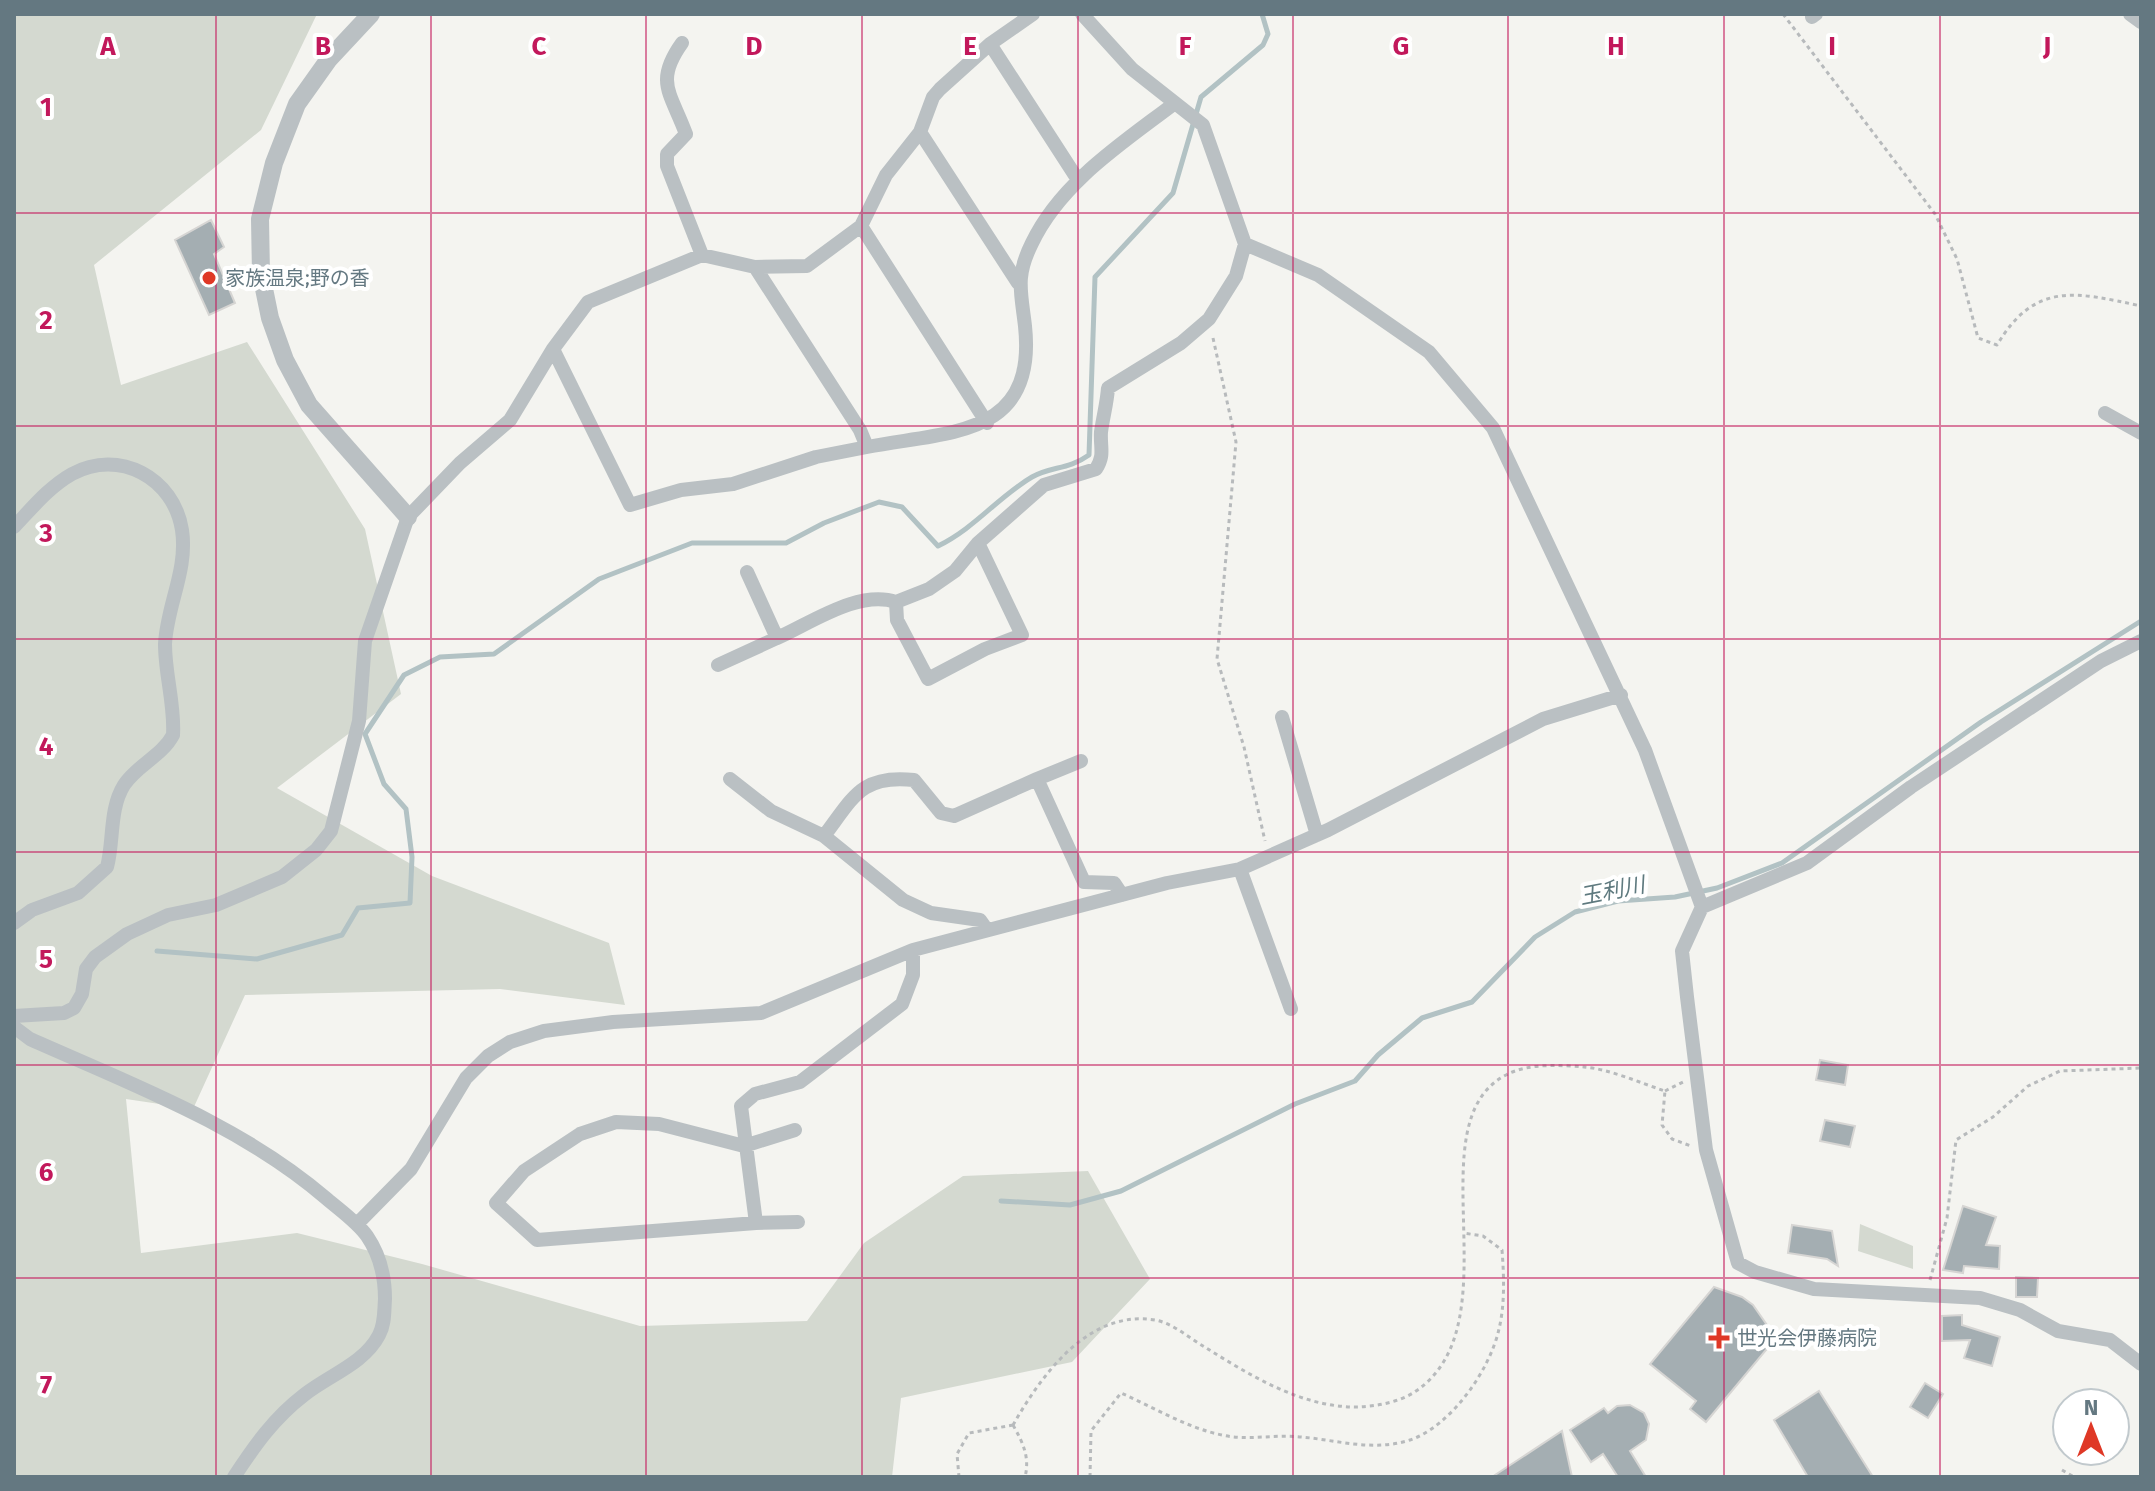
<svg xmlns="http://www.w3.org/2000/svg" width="2155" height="1491" viewBox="0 0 2155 1491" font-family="'Fira Sans','Noto Sans JP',sans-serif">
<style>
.green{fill:#d4d9d0}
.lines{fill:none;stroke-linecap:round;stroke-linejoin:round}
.stream{stroke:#b2c2c4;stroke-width:5}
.building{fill:#a4aeb2;stroke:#d6d5d3;stroke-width:2}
.path{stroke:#b7babc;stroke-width:3;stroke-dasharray:4 4;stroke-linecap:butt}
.minor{stroke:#bac0c3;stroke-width:14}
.tertiary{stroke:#bac0c3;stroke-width:18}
.grid{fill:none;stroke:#c2185b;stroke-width:2;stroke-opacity:0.55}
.poi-dot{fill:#df3826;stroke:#fff;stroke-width:3}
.labels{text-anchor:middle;stroke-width:8;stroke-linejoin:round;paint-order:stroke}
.poi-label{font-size:20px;fill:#647881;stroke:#fff;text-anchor:start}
.water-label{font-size:22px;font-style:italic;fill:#5f7a7f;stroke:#fff}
.grid-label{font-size:26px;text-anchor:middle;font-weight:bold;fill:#c2185b;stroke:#fff;stroke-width:8;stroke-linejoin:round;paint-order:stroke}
</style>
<rect width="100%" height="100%" fill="#f4f4f0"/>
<path class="green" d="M14,14H317L261,130L94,265L121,385L247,342L365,529L401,694L277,788L432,876L609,943L625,1005L500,989L245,995L193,1109L126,1099L141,1253L297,1233L422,1264L640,1326L807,1321L864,1243L963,1176L1088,1171L1150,1279L1072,1362L901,1398L892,1477H14Z
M1860,1224L1913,1246V1269L1858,1251Z"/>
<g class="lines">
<path class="stream" d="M157,951L257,959L342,935L358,908L410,903L412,857L406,809L384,784L365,734L404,675L440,657L494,654L599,579L692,543H786L824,523L879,502L902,507L938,546C975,528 998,497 1032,477C1051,466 1068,470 1089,455L1095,277L1173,193L1201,97L1263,45L1268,34L1262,14
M1001,1201L1070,1205L1121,1191L1295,1104L1355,1081L1378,1055L1422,1018L1472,1002L1535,937L1575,912L1618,901L1675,897L1717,888L1782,863L1981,722L2141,621"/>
</g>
<path class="building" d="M211,220L224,247L214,254L235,303L209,315L175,240Z
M1820,1060L1848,1065L1845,1085L1816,1080Z
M1825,1120L1855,1126L1850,1147L1820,1141Z
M1963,1206L1996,1217L1986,1245L2000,1246L1999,1269L1964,1266L1963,1273L1943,1270Z
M1792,1225L1832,1231L1838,1266L1827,1259L1788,1253Z
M2016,1277L2038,1278L2037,1297H2016Z
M1714,1287L1742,1297L1753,1305L1776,1338L1706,1422L1690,1409L1696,1401L1650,1364Z
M1962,1315V1325L2000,1337L1992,1366L1964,1358L1970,1340L1942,1341V1316Z
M1925,1383L1943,1394L1928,1418L1910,1407Z
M1819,1391L1873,1477H1808L1774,1420Z
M1630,1405L1644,1413L1649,1424L1646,1440L1630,1451L1646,1477H1618L1603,1454L1591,1462L1570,1430L1604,1408L1608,1413L1617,1406Z
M1562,1431L1572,1477H1492Z"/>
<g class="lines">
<path class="path" d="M1783,14L1935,214L1957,259L1978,338L1997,345C2035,281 2076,292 2141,306
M1213,338L1236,442L1217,659L1244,747L1265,841
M1665,1091L1683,1082
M1930,1280L1947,1218L1956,1140L1993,1117L2028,1086L2060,1071L2141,1068
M1013,1425C1041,1376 1088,1309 1155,1320C1172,1323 1188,1337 1203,1346C1250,1375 1301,1408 1359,1407C1378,1406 1400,1402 1416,1391C1516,1323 1413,1123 1506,1075C1528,1063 1560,1065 1584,1067C1610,1069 1640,1083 1665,1091L1662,1125L1672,1139L1691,1146
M1013,1425C1023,1443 1030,1457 1025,1477
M2062,1470L2074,1477
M959,1477L957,1454L969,1433L1013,1425
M1090,1477L1091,1431L1121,1393C1153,1407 1187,1428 1222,1435C1248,1441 1275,1434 1301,1437C1337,1440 1374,1452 1410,1440C1451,1426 1490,1370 1499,1329C1505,1304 1504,1276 1502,1250L1483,1236L1463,1233"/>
<path class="minor" d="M2130,14L2141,22
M1812,17L1816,14
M682,43C654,82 671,93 686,134L667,154V166L702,255
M990,44L1078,180
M920,132L1018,283
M861,226L987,423
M1245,244L1318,275L1429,352L1493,428L1645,750L1702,907
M755,267L860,430L867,447C949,431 1037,438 1025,326C1021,291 1015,277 1032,243C1061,182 1124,142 1175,103
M553,349L630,505L681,490L733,484L816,457L867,447
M2105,413L2141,433
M14,527C32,508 49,487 72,474C119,448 174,478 182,530C188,570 167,605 165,644C165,675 175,705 173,735C162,756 137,765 124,785C109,809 114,841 107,867L78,893L32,910L14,923
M978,543L1022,635L985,649L928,679L897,620L896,602L929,589L955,571L978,543L1044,485L1096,469C1105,455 1100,448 1101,432C1103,417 1107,403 1108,388L1181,343L1209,319L1236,276L1245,244L1203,125L1132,69L1082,14
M747,572L777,638C811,623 859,589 896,602
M2141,641L2101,661L1911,787L1807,863L1702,907L1682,951L1687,997L1706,1150L1738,1263L1755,1272L1814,1289L1980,1298L2020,1310L2058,1331L2110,1340L2141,1364
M718,665L777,638
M1282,717L1317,835
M730,779L771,811L824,836
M1037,779L1081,761
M1240,869L1291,1009
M987,930L980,920L931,913L903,900L824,836C853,798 861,774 914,780L941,813L954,816L1037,779L1084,882L1114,883L1122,895
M14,1016L64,1013L74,1008L82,994L86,969L95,957L127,934L168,915L216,905L282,877L316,850L331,831L359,721L365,641L408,517L460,463L510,420L553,349L588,302L702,255L755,267L807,266L861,226L886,175L920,132L933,97L940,89L990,44L1033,14
M14,1027L30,1039C133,1085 241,1125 327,1199C341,1211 357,1222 367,1236C380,1255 385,1278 385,1299C384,1312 385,1324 379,1335C364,1364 329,1375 304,1395C274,1418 255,1445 234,1477
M795,1130L744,1146L659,1124L616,1122L580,1134L524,1171L496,1203L537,1240L756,1223L741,1106L755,1094L800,1082L902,1004L913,975V950
M756,1223L798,1222
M357,1224L411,1169L466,1078L488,1056L510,1042L544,1031L613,1022L761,1013L913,950L1167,883L1240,869L1328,830L1543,719L1621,695"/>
<path class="tertiary" d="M371,14L329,59L297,104L274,163L260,219L261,274L270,318L285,360L309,405L408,517"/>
</g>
<path class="grid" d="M216,14V1477M431,14V1477M646,14V1477M862,14V1477M1078,14V1477M1293,14V1477M1508,14V1477M1724,14V1477M1940,14V1477M14,213H2141M14,426H2141M14,639H2141M14,852H2141M14,1065H2141M14,1278H2141"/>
<g class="poi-dot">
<circle cx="209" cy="278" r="8"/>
<path d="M1715 1326h8v8h8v8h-8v8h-8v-8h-8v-8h8z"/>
</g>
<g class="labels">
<g class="poi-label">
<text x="225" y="285">家族温泉;野の香</text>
<text x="1737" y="1345">世光会伊藤病院</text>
</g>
<g class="water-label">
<text transform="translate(1612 890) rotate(-11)" y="8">玉利川</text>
</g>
</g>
<g class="grid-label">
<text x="108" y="55">A</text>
<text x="323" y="55">B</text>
<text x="539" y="55">C</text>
<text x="754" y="55">D</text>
<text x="970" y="55">E</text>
<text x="1185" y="55">F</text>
<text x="1401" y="55">G</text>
<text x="1616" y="55">H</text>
<text x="1832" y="55">I</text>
<text x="2047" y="55">J</text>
<text x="46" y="116">1</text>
<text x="46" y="329">2</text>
<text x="46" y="542">3</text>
<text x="46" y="755">4</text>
<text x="46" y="968">5</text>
<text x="46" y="1181">6</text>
<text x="46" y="1394">7</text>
</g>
<rect width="2155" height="1491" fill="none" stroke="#647881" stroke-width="32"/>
<g transform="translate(2091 1427)"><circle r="38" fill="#ffffff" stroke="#c1c9cd" stroke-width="2"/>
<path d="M0-6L14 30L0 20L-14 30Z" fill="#df3826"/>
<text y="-12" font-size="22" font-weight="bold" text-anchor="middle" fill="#647881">N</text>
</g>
</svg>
